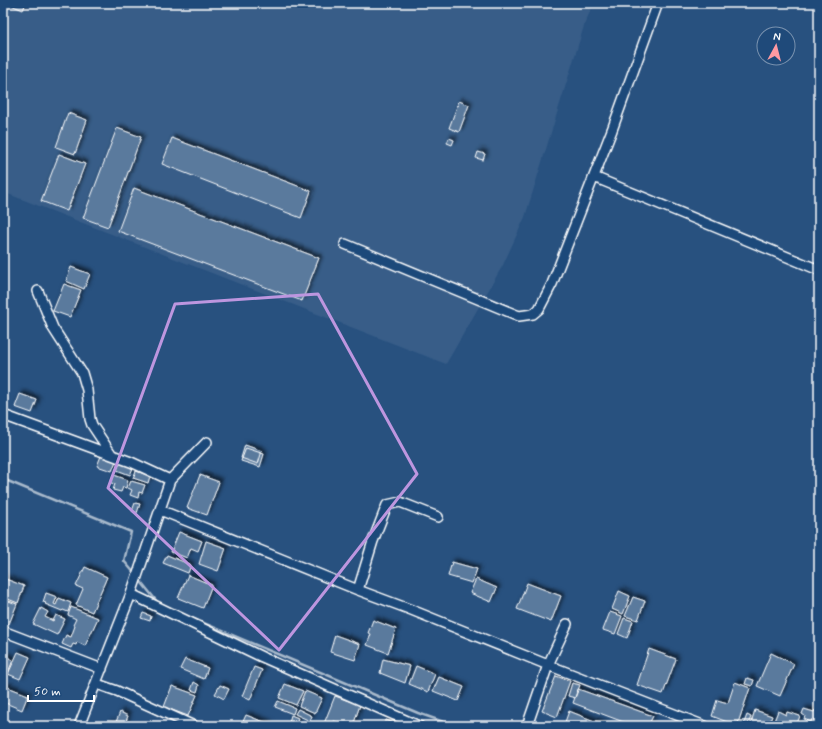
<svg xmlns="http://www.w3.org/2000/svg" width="822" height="729" viewBox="0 0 822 729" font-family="Mynerve,sans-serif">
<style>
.built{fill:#375d88}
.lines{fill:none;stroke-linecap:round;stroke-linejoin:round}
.stream{stroke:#aabbcd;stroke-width:2.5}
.building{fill:#5a7a9d;stroke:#fff;filter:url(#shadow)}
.minor-casing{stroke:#fff;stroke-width:12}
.minor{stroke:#1f4a7a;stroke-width:9}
.marked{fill:none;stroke:#bd96df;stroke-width:3;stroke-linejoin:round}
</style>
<defs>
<filter id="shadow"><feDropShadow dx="3" dy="-3" stdDeviation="2" flood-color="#0009"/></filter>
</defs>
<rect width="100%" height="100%" fill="#28517f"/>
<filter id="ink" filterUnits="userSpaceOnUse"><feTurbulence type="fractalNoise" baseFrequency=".025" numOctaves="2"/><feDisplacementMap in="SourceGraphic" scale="8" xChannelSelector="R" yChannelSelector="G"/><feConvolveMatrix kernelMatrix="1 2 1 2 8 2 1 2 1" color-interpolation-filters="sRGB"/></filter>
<g filter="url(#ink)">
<path class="built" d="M3,3H594L585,23L525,217L503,265L446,364L3,192Z"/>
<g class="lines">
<path class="stream" d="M3,479L131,532L124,561L135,574
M138,578L159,604
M182,614L418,713L455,726"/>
</g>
<path class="building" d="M6,3H26L23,10Z
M459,101L469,105L459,132L449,128Z
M68,113L87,120L75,154L56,147Z
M117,128L141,137L108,227L83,218Z
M172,138L311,191L301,218L162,164Z
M449,138L454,140L452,145L447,143Z
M478,152L485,154L483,160L476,158Z
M59,154L85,164L67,211L41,201Z
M134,188L319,258L302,301L118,231Z
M71,267L90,274L84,289L66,281Z
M64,284L81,290L70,317L53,311Z
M20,394L37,400L32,413L15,407Z
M245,445L262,451L258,464L241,458Z
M246,448L264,454L260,467L241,461Z
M101,456L116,461L112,471L97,466Z
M120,463L133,468L130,475L117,470Z
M136,471L150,476L148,483L133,478Z
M114,475L128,480L126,488L123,487L121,492L113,490L115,484L111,483Z
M200,475L219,482L207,515L187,508Z
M131,481L145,485L142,493L139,492L138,498L130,495L132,490L128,488Z
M135,503L140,504L137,513L132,511Z
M179,532L202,541L198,551L191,548L187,558L171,552Z
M206,541L226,548L218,571L199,564Z
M167,555L191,565L188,573L163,563Z
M452,562L477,569L472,583L448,576Z
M85,567L107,577L92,612L76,605L83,589L76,586Z
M188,575L212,585L203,608L178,598Z
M3,578L24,586L18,603L3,597Z
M476,579L497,588L491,602L470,593Z
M527,583L561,596L551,622L517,609Z
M619,591L630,596L623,614L612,609Z
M46,593L57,597L54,604L56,605L59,598L71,603L68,612L63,610L62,611L45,604L46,603L43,602Z
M633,597L645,601L638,620L625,616Z
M3,599L17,604L9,624L3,622Z
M71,607L98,618L85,646L77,642L76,645L73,644L71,648L62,644L66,635L71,637L75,626L73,625L76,619L68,615Z
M41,608L48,612L45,617L53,621L56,615L65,619L57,635L33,624Z
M610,612L622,616L615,634L603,630Z
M143,613L151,616L150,621L141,618Z
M624,618L633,621L627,638L618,634Z
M373,620L396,629L388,653L367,645L371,634L368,633Z
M335,635L360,644L355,660L330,652Z
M649,649L676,659L663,694L637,685Z
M18,652L30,657L20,679L8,674Z
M771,653L794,664L780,696L757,686Z
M3,655L13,660L5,680L3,679Z
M185,659L208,668L204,679L180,669Z
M383,659L410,666L405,683L380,673Z
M416,666L435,674L428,692L409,684Z
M254,667L262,670L250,700L242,696Z
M556,676L570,681L557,717L542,711Z
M439,677L464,687L458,701L433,691Z
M747,678L754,680L752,686L745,684Z
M194,682L199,685L197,692L191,690Z
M735,682L750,688L737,726L712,716L717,700L728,703Z
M572,683L580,685L575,698L568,696Z
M285,684L303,691L296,705L279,698Z
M220,685L229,689L224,699L215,694Z
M5,686L28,695L22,710L3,702V692Z
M172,686L197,695L188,716L164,707Z
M578,689L653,716L648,726H634L573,703Z
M305,691L322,698L315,713L299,706Z
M335,696L360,705L353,726H346L334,721L332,726H323Z
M278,701L295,708L293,714L275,707Z
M298,709L312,716L310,721L295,714Z
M804,709L814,712L815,710L819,711V721L812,719L811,722L804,719L805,716L802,714Z
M755,710L772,716L768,726H750Z
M569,711L607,726H576L565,722Z
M778,711L786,715L787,712L800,716L796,726H772Z
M120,712L128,716L124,726L116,722Z
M246,715L269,724L268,726H241Z
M291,715L298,718L295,726H288Z
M747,715L751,717L748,724L744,723Z
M386,720L402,726H383Z
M109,723L117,726H108Z"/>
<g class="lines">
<defs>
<path id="minor" d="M594,177L819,270
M345,244L519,316L533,314L539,309L552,284L612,130L658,3
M38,291L53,328L82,373L87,390L90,419L92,425L112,455
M3,415L131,462L170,480
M160,510L358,590L409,609L548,665L705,726
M358,590L373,541L387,505L400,502L438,517
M131,594L262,657L419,726
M3,631L102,669
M97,684L117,691L194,726
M79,726L131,594L170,480L207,442
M527,726L548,665L567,624"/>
</defs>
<use href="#minor" class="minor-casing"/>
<use href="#minor" class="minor"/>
</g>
</g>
<path class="marked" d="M318,294L417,474L279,650L108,488L175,304Z"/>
<rect width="822" height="729" fill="none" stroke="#1f4a7a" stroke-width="16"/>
<rect x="8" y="8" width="806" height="713" fill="none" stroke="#fff" stroke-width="1.5" filter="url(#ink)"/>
<g transform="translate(776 46) rotate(7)"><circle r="19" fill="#1f4a7a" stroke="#7992af"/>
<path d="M0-3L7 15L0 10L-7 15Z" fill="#ff9aa2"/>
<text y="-6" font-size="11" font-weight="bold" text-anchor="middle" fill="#ffffff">N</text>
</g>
<path d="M28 695v6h66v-6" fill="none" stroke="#ffffff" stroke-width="2"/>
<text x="34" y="695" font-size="12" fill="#ffffff" stroke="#1f4a7a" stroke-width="3" paint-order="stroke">50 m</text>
</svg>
